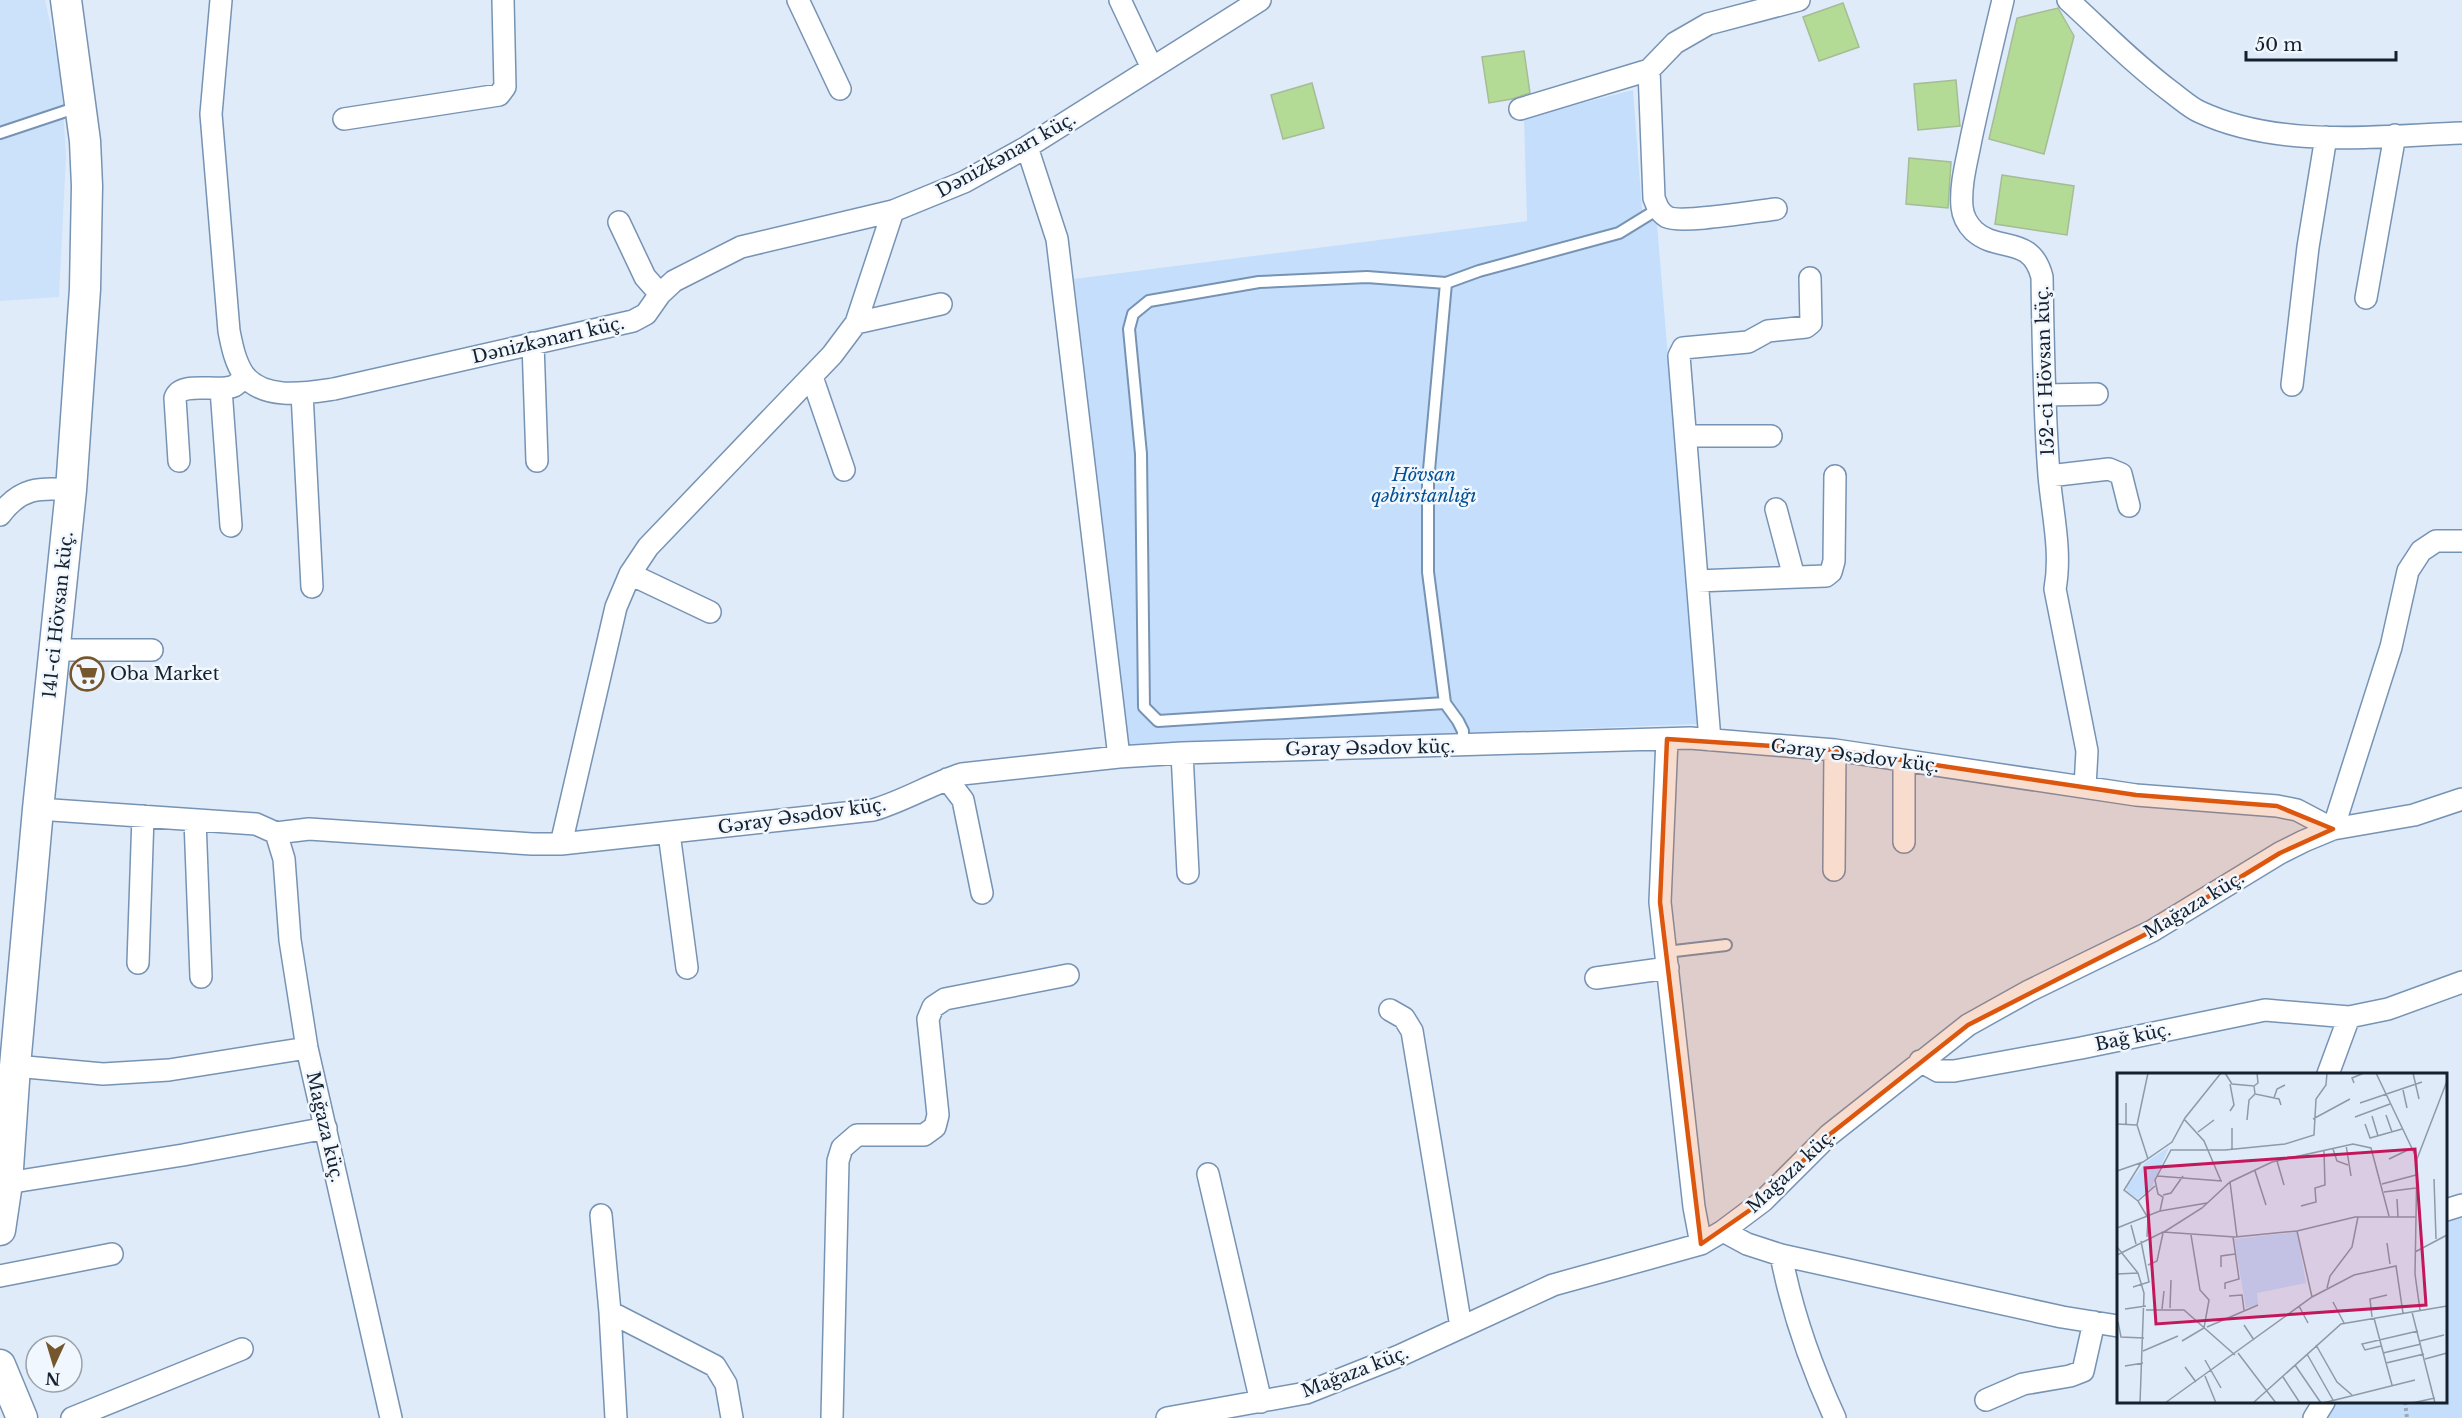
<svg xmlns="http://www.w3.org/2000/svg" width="2462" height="1418" viewBox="0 0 2462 1418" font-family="'Libre Baskerville',serif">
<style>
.built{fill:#cce1fa}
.green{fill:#c4defc}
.building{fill:#b3db96;stroke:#a5bc96;stroke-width:1.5}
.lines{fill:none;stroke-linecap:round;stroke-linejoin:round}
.lane-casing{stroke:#7793b4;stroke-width:14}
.street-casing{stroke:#7793b4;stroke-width:24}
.secondary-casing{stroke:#7793b4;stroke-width:33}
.path{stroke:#9da8b6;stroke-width:4;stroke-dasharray:3 3;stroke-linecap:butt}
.lane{stroke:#fff;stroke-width:10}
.street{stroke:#fff;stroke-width:21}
.secondary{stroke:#fff;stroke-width:30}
.marked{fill:#dd560e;fill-opacity:0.2;stroke:#dd560e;stroke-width:4.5;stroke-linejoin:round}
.labels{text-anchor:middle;stroke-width:5;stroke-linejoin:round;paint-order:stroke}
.street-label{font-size:18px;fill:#15202d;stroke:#f1f7fe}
.park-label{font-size:18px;font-style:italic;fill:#035095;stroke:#f1f7fe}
.poi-label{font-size:18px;fill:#15202d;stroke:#f1f7fe;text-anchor:start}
.inset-road{fill:none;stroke:#8e9aa7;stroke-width:1.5}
.view{fill:#c2185b;fill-opacity:0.15;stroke:#c2185b;stroke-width:3}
.inset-edge{fill:none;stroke:#15202d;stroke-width:3}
</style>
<rect width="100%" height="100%" fill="#dfebf9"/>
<path class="built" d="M0,0H45L61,74L66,156L59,297L0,301Z"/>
<path class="green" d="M1633,90L1642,209L1657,224L1698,724L1126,746L1074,279L1527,221L1524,118Z
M2462,1214V1418H2322L2330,1402H2446V1220Z"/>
<path class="building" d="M1843,3L1859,47L1819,61L1803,17Z
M2058,8L2074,36L2044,154L1989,139L2017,18Z
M1524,51L1530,93L1512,99L1489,103L1482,57Z
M1956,80L1960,126L1918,130L1914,84Z
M1312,83L1324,128L1283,139L1271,95Z
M1909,158L1951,162L1948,208L1906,204Z
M2002,175L2074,186L2067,235L1995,224Z"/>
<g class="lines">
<defs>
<path id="lane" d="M0,133L78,107
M1446,283L1428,481V572L1445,703L1458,721L1463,731V746
M1445,703L1158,721L1144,707L1141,454L1129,329L1133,314L1149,301L1259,282L1367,277L1446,283L1479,271L1619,233L1658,209
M1666,952L1726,945"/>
<path id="street" d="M221,0L211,114L229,331C232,346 235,362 244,375C264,401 307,393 334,389L633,321L646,314L660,294L674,281L741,247L893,211L964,182L1027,147L1260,0
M798,0L840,89
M1120,0L1152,68
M2003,0C1992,46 1981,92 1971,139C1967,161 1960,184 1962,207C1963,217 1967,224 1974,231C1998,253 2031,234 2042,277C2043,343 2044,409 2049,475C2052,512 2062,551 2055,589L2087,751L2085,787
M2068,0C2103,32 2136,66 2174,94C2182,100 2191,108 2200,112C2280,149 2377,136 2462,133
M1649,70L1654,198C1657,206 1659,212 1667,217C1682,224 1756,211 1776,209
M1520,109L1649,70L1675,43L1708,24L1799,0
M344,119L499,95L505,87L503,0
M1027,147L1057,239L1119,757
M619,222L645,277L660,294
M2366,298L2395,135
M856,323L941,304
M533,343L537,461
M812,377L844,470
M2292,385L2308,247L2326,137
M221,389L231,526
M302,393L312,587
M2045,395L2097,394
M1686,436H1771
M179,461L175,398C181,380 218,393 234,386C238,384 242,379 245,376
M2049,476L2109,469L2121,474L2129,506
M1776,509L1794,577
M0,515C20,488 39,487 71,490
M630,574L710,612
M1697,581L1826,576L1831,572L1834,561L1835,476
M53,650H152
M1667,739L1660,902L1694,1207L1701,1244
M1710,740L1679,356L1683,348L1748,342L1768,331L1806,327L1811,323L1810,278
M1182,753L1188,873
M947,779L963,800L982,893
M38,809L256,824L276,833
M195,820L201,977
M2333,829L2391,647L2408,571L2421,551L2436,541H2462
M276,833L309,829L532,844H561L873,810C904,801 931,784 962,774L1119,757L1182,753L1690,738L1835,750L2136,795L2277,806L2297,810L2333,829
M276,833L284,859L290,940L307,1048L391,1418
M669,833L687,968
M1904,842V761
M561,844L616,607L630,574L648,547L832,355L856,323L893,211
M1834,870L1835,750
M138,963L143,816
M1596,978L1668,968
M1390,1010L1404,1018L1412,1031L1461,1327
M1920,1061L1938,1071H1954L2081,1048L2265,1010L2349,1017
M15,1066L103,1074L169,1070L307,1048
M2328,1074L2349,1017L2388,1009L2462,982
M1208,1174L1261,1402
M7,1183L183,1155L326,1128
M2446,1210L2462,1205
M601,1215L610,1312L616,1418
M1723,1231L1747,1244L1781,1255L2062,1317L2118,1326
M1781,1255C1792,1312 1811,1366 1835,1418
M0,1276L112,1254
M610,1312L715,1366L726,1384L732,1418
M1986,1400L2023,1384L2070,1376L2083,1371L2094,1322
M72,1418L242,1349
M832,1418L838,1161L842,1148L857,1135H924L935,1127L938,1115L928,1019L933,1007L945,999L1068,975
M1167,1418L1306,1393L1399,1356L1553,1285L1701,1244L1723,1231L1763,1201L1829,1135L1968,1025L2029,991L2152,931L2280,853L2304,841L2333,829L2414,815L2462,799
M2314,1418L2324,1402"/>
<path id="secondary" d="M0,1230L7,1183L15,1066L38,809L71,490L85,289L87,186L85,141L66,0
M0,1365L22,1418"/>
</defs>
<use href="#lane" class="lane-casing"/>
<use href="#street" class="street-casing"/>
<use href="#secondary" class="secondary-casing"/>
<path class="path" d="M2405,1402L2407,1418"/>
<use href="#lane" class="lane"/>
<use href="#street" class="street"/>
<use href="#secondary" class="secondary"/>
</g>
<path class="marked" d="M1667,739L1835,750L2136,795L2277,806L2333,829L2280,853L2152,931L1968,1025L1829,1135L1763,1201L1701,1244L1660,902Z"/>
<defs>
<symbol id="supermarket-ring" viewBox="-11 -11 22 22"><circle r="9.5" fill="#f1f7fe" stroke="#76562c" stroke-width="1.5"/><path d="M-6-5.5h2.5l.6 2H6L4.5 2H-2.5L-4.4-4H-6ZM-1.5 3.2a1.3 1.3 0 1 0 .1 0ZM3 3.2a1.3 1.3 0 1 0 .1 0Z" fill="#76562c"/></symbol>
</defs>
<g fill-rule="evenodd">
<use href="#supermarket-ring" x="68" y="655" width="38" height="38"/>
</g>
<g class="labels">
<g class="street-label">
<text transform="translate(1006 155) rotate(-29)" y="6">Dənizkənarı küç.</text>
<text transform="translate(548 340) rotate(-13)" y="6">Dənizkənarı küç.</text>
<text transform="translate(2045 371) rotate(-92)" y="6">152-ci Hövsan küç.</text>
<text transform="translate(58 615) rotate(-84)" y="6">141-ci Hövsan küç.</text>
<text transform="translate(1370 748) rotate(-1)" y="6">Gəray Əsədov küç.</text>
<text transform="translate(1855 756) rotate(7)" y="6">Gəray Əsədov küç.</text>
<text transform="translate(802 816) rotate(-8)" y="6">Gəray Əsədov küç.</text>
<text transform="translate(2194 905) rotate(-31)" y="6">Mağaza küç.</text>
<text transform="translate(2133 1037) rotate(-12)" y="6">Bağ küç.</text>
<text transform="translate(325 1127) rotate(77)" y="6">Mağaza küç.</text>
<text transform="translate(1791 1171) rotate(-43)" y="6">Mağaza küç.</text>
<text transform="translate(1355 1372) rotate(-21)" y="6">Mağaza küç.</text>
</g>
<g class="park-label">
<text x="1424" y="481">Hövsan<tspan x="1424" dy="21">qəbirstanlığı</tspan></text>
</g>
<g class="poi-label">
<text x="110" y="680">Oba Market</text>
</g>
</g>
<g transform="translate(2117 1073)">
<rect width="330" height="330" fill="#dfebf9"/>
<path d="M52,74L35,114L21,126L10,119L9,114L29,89ZM180,159L189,210L140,220L141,231L129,235L117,166Z" fill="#c4defc"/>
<path class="inset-road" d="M31,0L20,52L31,86M108,0L115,11L137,13L141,10L140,0M259,0L300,86L298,201L303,237M296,0L302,26M237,10L235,5L247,0M137,13L138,21L162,26L164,32M286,17L290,35M157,25L160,16L168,12M9,30V51M243,30L305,9M113,38L117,32L113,11M269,42L275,59M255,43L261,63M238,44L273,31M67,46L87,68L104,108M196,46L233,26M130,47L132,27L138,21M0,51L20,52M248,51L253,65L285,56M115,55V77M81,59L97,47M229,72L234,103M216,76L220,88L231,92M272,86L295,75M300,86L330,8M160,88L167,112M24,90L7,117L21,128L31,145L30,164M0,98L26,89L55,69L68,45L104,0M138,98L149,132M40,103L105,108M317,106L319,166M113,109L120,164M265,111L299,102M267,119L299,115M46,122L54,120L66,103M280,126L281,144M21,128L38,113M184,133L199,129L198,115L208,112L207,78M43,138L90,130M14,152L19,171M0,155L43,138L46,124L41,121L38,107L54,77H108L168,71L197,62L199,26L209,12L210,0M180,158L195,224M47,159L85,135L113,109L155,89L236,71L254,75L272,143M270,170L273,191M0,174L21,200L27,220L23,330M298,179L330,162M0,182L46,159L118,164L180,158L238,144H299M31,192L40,188L46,160M104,194V183L118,181M0,201L21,200M16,214L32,209L24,168M210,215L213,203L235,174L241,144M108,216V210L122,206L116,164M112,223L125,222L127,237M216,229L227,250M182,233L191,250M53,235L54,207M8,236L29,233M45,236L47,218M29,237H67L118,282M295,239L318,330M255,244L253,226L270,222M257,245L269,290L307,281M1,249L4,264L27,265M127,252L137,267M90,254L141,232M65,268L87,255L92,227L83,217L74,162M303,268L327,262M199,272L220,309L235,322M264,273L248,277L245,271L301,258M26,278L61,263M121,280L159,330M266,280L304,271M190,281L216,327M308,286L330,280M88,287L104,315M269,290L275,312M178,292L204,330M8,293L26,290M68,294L79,309M88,303L99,330M166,304L183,330M48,330L195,224L237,202L279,193L286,240M136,330L224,251L330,233M206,330L298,307M295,330L318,325"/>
<path class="view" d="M298,76L309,232L39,251L28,95Z"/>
<rect width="330" height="330" class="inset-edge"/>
</g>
<g transform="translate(54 1364) rotate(184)"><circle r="28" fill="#f1f7fe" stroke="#99a1aa" stroke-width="1.5"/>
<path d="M0-4.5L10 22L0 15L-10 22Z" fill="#76562c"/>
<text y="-9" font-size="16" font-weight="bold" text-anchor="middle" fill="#15202d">N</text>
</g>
<path d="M2246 51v9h150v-9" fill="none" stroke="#15202d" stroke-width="3"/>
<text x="2255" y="51" font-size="18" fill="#15202d" stroke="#f1f7fe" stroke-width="4.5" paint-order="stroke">50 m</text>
</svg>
